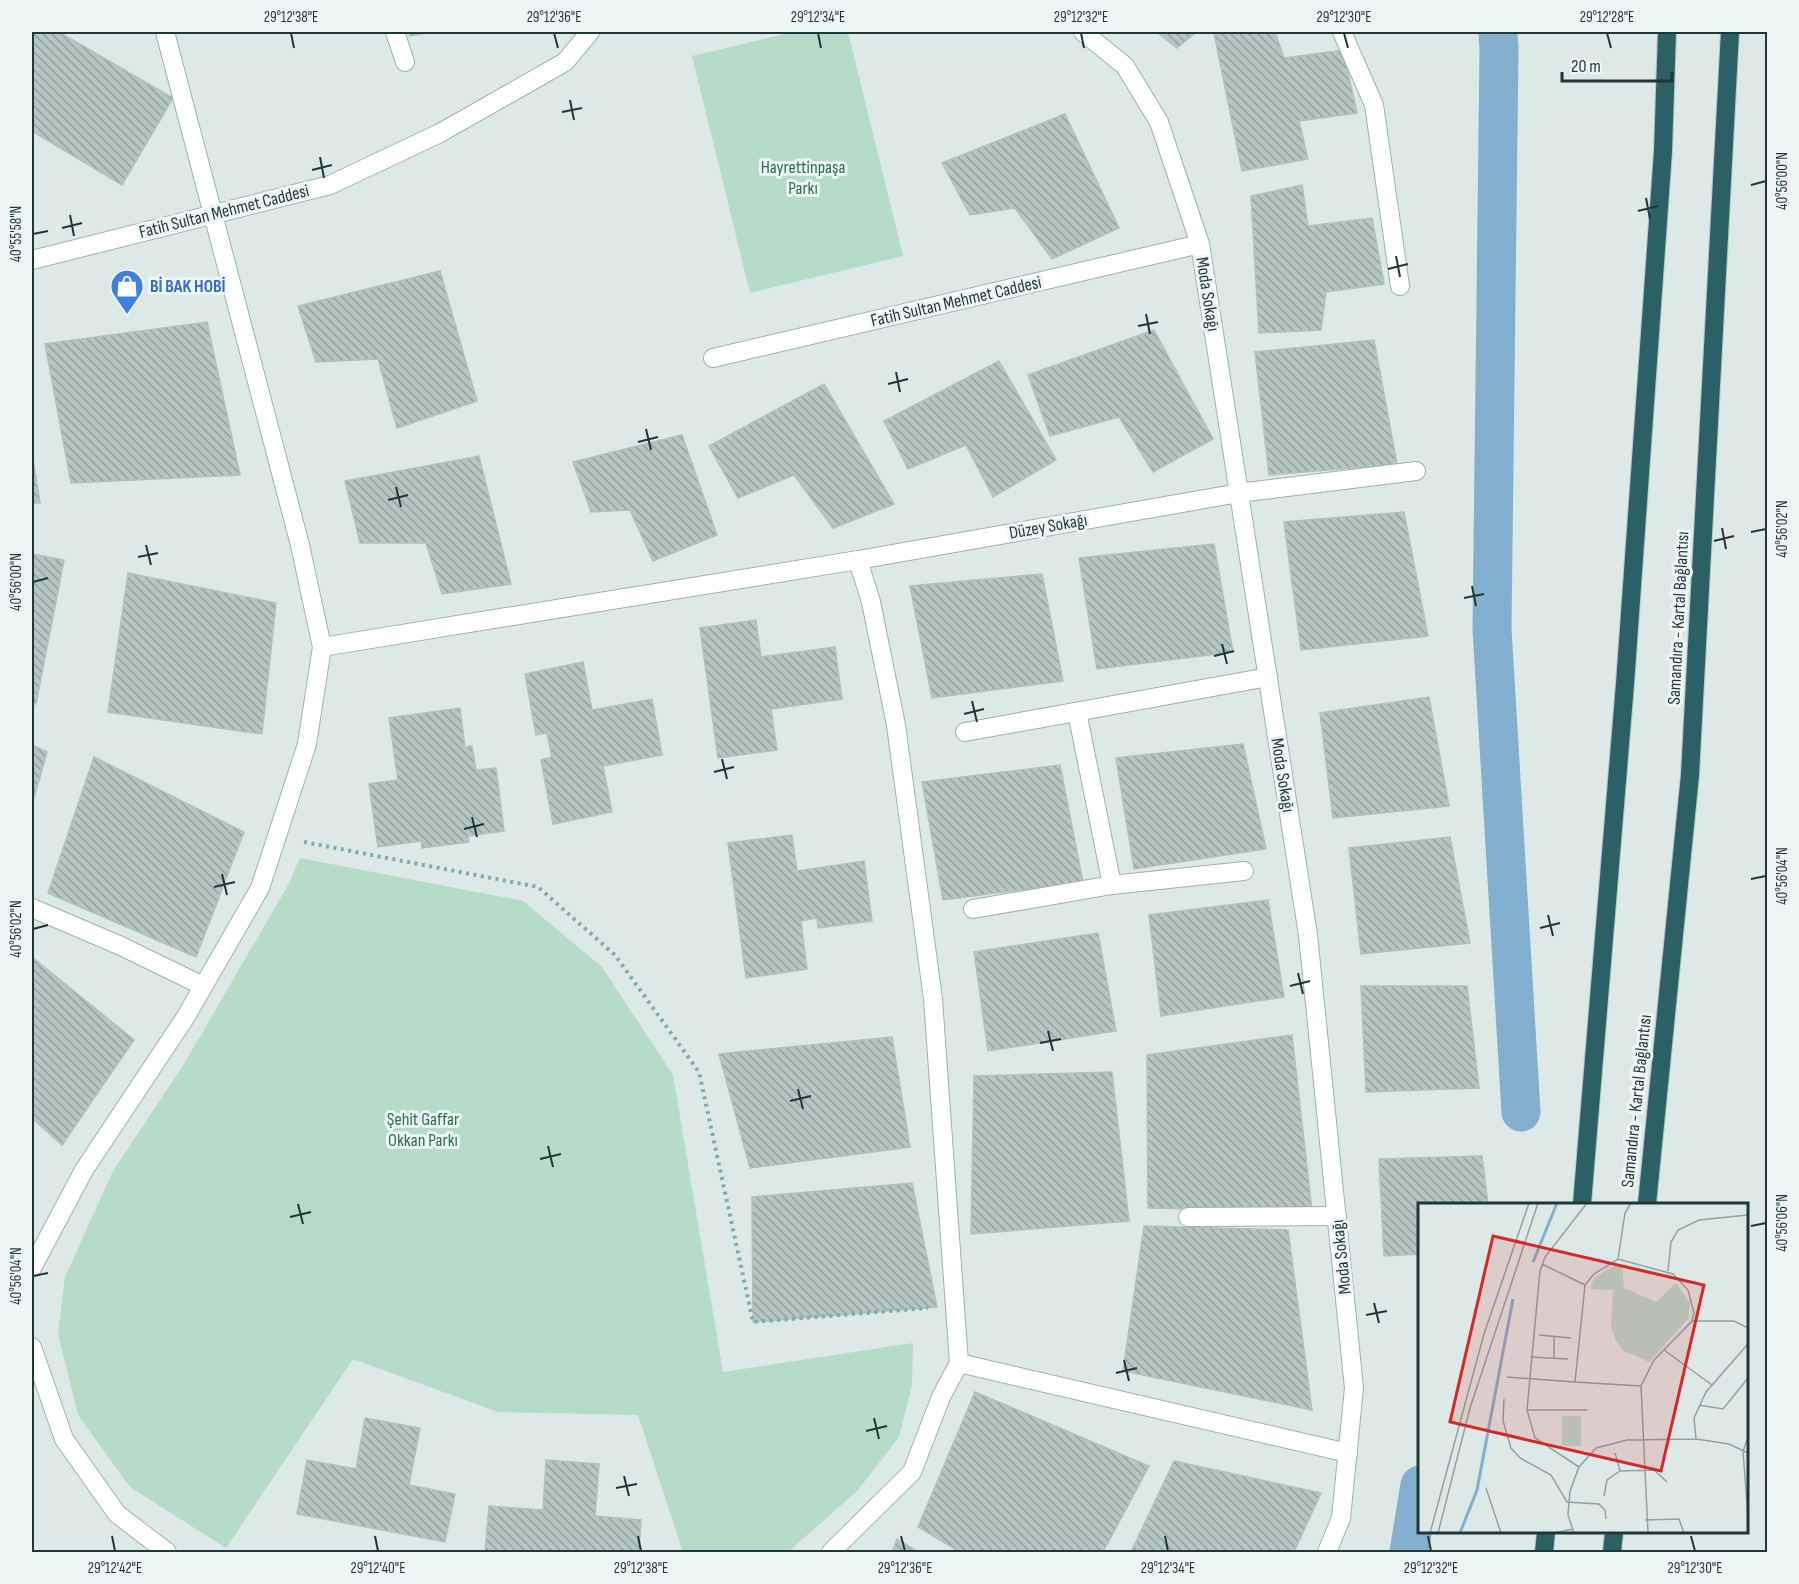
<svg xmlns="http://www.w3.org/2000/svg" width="1799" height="1584" viewBox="0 0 1799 1584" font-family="'Sofia Sans Condensed',sans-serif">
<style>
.green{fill:#b5dbc9}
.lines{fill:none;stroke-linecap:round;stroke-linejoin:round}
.canal{stroke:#84b0cf;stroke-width:39}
.building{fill:url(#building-back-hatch);stroke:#b0c2bf;stroke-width:1.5}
.lane-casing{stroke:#a0b0af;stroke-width:20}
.street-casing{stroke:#a0b0af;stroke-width:20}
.secondary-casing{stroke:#9cb4b2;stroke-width:20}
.highway-casing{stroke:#bcc3c3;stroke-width:20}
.path{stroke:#7dadaa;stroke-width:4;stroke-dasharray:3 4.5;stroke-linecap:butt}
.lane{stroke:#fff;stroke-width:18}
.street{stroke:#fff;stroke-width:18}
.secondary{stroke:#fff;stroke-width:18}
.highway{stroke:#2b6164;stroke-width:18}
.ticks{fill:none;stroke:#1f3837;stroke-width:2}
.labels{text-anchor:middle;stroke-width:6;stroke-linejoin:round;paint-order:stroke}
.park-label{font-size:18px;fill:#2a6e55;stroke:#edf6f4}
.street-label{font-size:18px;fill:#1f3837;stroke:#edf6f4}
.shop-label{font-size:18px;font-weight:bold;fill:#366cbe;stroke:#edf6f4;text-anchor:start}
.inset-river{fill:none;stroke:#84b0cf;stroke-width:3}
.inset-road{fill:none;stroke:#91a2a1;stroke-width:1.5}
.view{fill:#d62828;fill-opacity:0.15;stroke:#d62828;stroke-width:3}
.inset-edge{fill:none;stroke:#1f3837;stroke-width:3}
.neatline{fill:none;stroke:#1f3837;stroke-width:2}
.ticks-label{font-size:15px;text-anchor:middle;fill:#1f3837}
</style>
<defs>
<pattern id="building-back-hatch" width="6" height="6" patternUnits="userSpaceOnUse" patternTransform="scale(1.5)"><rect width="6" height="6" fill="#b5c6c3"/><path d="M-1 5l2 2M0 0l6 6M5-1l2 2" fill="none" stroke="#93a29f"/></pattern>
</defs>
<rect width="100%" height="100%" fill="#dde9e7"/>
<path class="green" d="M793,32H848L903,256L750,293L692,56Z
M300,858L523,901L602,967L673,1075L723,1372L913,1343L912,1385L899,1437L858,1490L788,1552H683L638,1415L498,1412L353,1359L226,1548L130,1487L78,1415L58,1334L65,1277L113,1171L184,1064L287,887Z"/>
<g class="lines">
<path class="canal" d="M1498,32L1499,50L1492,629L1521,1112
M1409,1552L1420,1485"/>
</g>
<path class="building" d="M32,32H59L173,98L122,185L32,131Z
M409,32H432L410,36Z
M1157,32H1196L1177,48Z
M1219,32H1275L1284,58L1343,50L1357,113L1299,121L1308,159L1242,171L1214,33Z
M1065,114L1119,228L1052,259L1015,208L970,215L942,163Z
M1302,185L1308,226L1372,218L1384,284L1326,292L1321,330L1259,333L1251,196Z
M440,271L477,401L397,428L378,359L316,362L298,306Z
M207,322L240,475L71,483L45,344Z
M1154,330L1213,439L1153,472L1119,417L1050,436L1028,375Z
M1374,340L1397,464L1269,475L1255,352Z
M999,361L1056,460L993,497L966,445L908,469L884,421Z
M824,384L894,504L833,528L794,475L738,498L709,446Z
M682,435L717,535L653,561L630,510L591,512L573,462Z
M32,452L40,503H32Z
M479,456L511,584L442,594L426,543H360L345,481Z
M1404,512L1428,636L1301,650L1284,522Z
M1214,544L1233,652L1097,669L1079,558Z
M32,554L64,560L36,704L32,702Z
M128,573L276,603L262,734L108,712Z
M1042,574L1063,681L932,698L910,586Z
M756,620L761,657L835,647L842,699L771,709L777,750L718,758L700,628Z
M583,662L592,710L652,699L662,755L603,766L612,812L553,824L541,760L552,757L547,733L536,735L525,674Z
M1429,697L1449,806L1333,818L1320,713Z
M460,708L465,747L472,746L476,770L496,768L504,831L468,836L469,842L422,848L421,841L378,847L369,784L398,780L389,718Z
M1243,744L1266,849L1134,869L1116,758Z
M32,745L47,752L32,805Z
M94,757L244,832L196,957L48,893Z
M1060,765L1083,882L943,900L922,782Z
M792,835L797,871L864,861L872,921L818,928L817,918L801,921L807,969L746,978L728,843Z
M1450,837L1470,943L1361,954L1349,848Z
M1268,900L1284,997L1161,1016L1149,915Z
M1098,933L1116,1031L988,1051L974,952Z
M32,957L134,1040L62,1145L32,1118Z
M1361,986H1467L1479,1088L1366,1092Z
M1292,1035L1312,1211L1148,1208L1147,1055Z
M892,1037L910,1147L750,1168L719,1054Z
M1112,1072L1129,1221L971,1234L974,1076Z
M1482,1156L1488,1204H1420V1254L1384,1256L1379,1159Z
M912,1183L937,1307L753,1322L752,1197Z
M1144,1226L1288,1230L1312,1410L1123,1371Z
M975,1392L1149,1466L1103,1552H960L918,1527Z
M365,1418L420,1428L409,1485L455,1494L445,1542L297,1514L307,1460L356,1469Z
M546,1460L599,1464L595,1516L641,1520L639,1552H485L489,1506L543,1510Z
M1174,1461L1321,1493L1294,1552H1131Z
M897,1539L918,1552H892Z"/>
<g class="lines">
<defs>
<path id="lane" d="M395,32L405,62
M1239,493L1416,471
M1077,712L1112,885
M965,732L1268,677
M32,908L121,946L203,986
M973,909L1112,885L1244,871
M1188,1217L1337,1216"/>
<path id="street" d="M1083,32L1125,66L1159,122L1200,244L1308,935L1354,1388L1341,1518L1327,1552
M1342,32L1374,105L1400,286
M713,358L1200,244
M858,560L1239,493
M322,647L858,560L871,602L896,725L933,999L959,1363L941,1397L912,1472L831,1552
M32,1268L84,1170L185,1018L260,888L307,744L322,647L300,545L165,32
M32,1347L64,1439L117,1514L167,1552
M959,1363L1348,1453"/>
<path id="secondary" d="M32,260L330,185L440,133L565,62L590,32"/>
<path id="highway" d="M1582,1204L1625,684L1663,151L1667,32
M1647,1204L1690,775L1730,32
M1544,1552L1546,1532
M1612,1552L1614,1532"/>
</defs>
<use href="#lane" class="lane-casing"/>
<use href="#street" class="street-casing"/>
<use href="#secondary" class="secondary-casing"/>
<use href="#highway" class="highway-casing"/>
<path class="path" d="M304,842L538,887L615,955L699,1072L753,1322L928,1308"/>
<use href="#lane" class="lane"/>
<use href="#street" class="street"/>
<use href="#secondary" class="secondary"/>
<use href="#highway" class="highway"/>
</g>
<path class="ticks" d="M291,33L294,48M554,33L558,48M818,33L821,48M1081,33L1084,48M1344,33L1348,48M1607,33L1611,48M570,100L574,120M562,112L582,108M320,157L324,178M312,170L332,165M1751,185L1766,181M1646,198L1650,219M1638,211L1658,206M70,215L74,236M62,228L82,223M33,234L48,231M1396,256L1400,277M1388,269L1408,264M1146,314L1150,334M1138,326L1158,322M896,372L900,392M888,384L908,379M646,429L651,450M638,442L658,437M396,487L401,507M388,500L408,495M1722,528L1726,549M1751,532L1766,529M1714,541L1734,536M146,545L151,565M138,557L158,553M33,582L48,578M1472,586L1476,606M1464,598L1484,594M1222,644L1227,664M1214,656L1234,651M972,701L977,722M964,714L984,709M722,759L727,779M714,772L734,767M472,817L477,837M464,829L484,824M222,874L227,895M1751,879L1766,876M214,887L235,882M1548,915L1553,936M1540,928L1560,923M33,929L48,925M1298,973L1303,994M1290,986L1310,981M1048,1031L1053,1051M1040,1043L1061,1039M798,1089L803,1109M790,1101L811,1096M548,1146L553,1167M540,1159L561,1154M298,1204L303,1224M290,1217L311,1212M1751,1226L1766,1223M33,1276L48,1273M1374,1303L1379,1323M1366,1315L1387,1311M1124,1360L1129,1381M1116,1373L1137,1368M874,1418L879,1439M866,1431L887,1426M624,1476L629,1496M616,1488L637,1484M112,1536L115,1551M375,1536L378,1551M638,1536L641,1551M901,1536L905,1551M1165,1536L1168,1551M1428,1536L1431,1551M1691,1536L1695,1551"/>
<defs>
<symbol id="shop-pin" viewBox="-11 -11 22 30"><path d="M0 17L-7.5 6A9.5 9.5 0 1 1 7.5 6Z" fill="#3f7fe0" stroke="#edf6f4"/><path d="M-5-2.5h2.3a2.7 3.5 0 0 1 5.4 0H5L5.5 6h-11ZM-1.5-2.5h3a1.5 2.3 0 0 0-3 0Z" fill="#fff"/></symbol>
</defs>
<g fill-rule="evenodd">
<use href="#shop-pin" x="108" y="267" width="38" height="52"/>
</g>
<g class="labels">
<g class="park-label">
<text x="803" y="173">Hayrettinpaşa<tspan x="803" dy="21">Parkı</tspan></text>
<text x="423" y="1125">Şehit Gaffar<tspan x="423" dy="21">Okkan Parkı</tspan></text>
</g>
<g class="street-label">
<text transform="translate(224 211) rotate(-14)" y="6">Fatih Sultan Mehmet Caddesi</text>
<text transform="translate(1208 294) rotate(81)" y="6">Moda Sokağı</text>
<text transform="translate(956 301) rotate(-13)" y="6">Fatih Sultan Mehmet Caddesi</text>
<text transform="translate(1048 526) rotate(-10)" y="6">Düzey Sokağı</text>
<text transform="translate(1678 618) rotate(-87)" y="6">Samandıra - Kartal Bağlantısı</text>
<text transform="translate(1283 775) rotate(81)" y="6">Moda Sokağı</text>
<text transform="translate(1636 1101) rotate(-84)" y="6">Samandıra - Kartal Bağlantısı</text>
<text transform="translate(1341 1257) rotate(-96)" y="6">Moda Sokağı</text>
</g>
<g class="shop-label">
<text x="150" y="292">Bİ BAK HOBİ</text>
</g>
</g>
<g transform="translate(1418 1203)">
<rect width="330" height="330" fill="#dde9e7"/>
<path d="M199,61L204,62L206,85L238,99L258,80L272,100L270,116L231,159L206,148L198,138L193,124L195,87L172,86L176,75ZM144,213H163V243H144Z" fill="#b5dbc9"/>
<path class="inset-river" d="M115,59L139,0M42,330L59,287L95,96"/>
<path class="inset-road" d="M200,56L207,10L213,0M124,61L167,82M250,68L253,39L260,27L281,17L330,12M274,118H316L330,125M121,132L153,135M246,147L294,182M112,154L150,156M136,155V134M89,174L157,179M223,183L157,179L167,82L176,71L200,56L255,71L270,87L276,110L274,118L236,157L223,183L230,330M86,196L85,218L93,245L102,255L133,272L149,299L181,301L187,307L188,316M281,202L305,206L330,175M109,207H169M330,234L325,248L330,314M278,236L276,215L288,189L330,141M197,250L202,268L236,267L249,279M161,264L117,235L109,207L122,68L127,54L169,0M68,285L83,330M186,293L189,277L202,268M227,317L261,316L266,330M12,330L66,131L111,0M20,330L52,205L120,0M136,330L155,326M156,330L150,312L152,288L161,264L178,245L209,237L278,236L311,241L330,250"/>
<path class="view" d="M75,33L286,82L243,268L32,219Z"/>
<rect width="330" height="330" class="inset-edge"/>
</g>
<rect width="1799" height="1584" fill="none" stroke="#edf6f4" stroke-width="66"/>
<path d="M1562 72v9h110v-9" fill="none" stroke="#1f3837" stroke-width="3"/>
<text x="1571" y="72" font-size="18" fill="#1f3837" stroke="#edf6f4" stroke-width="4.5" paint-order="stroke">20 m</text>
<rect x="33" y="33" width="1733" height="1518" class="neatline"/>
<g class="ticks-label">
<text x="291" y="22">29°12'38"E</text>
<text x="554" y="22">29°12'36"E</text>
<text x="818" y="22">29°12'34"E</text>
<text x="1081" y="22">29°12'32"E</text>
<text x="1344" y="22">29°12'30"E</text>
<text x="1607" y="22">29°12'28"E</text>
<text transform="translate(1782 181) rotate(-90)" y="5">40°56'00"N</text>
<text transform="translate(16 234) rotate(-90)" y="5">40°55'58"N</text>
<text transform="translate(1782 529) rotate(-90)" y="5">40°56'02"N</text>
<text transform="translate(16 582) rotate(-90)" y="5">40°56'00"N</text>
<text transform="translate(1782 876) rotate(-90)" y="5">40°56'04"N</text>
<text transform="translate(16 929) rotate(-90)" y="5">40°56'02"N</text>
<text transform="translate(1782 1223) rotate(-90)" y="5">40°56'06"N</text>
<text transform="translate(16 1276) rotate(-90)" y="5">40°56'04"N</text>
<text x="115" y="1573">29°12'42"E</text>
<text x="378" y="1573">29°12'40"E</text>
<text x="641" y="1573">29°12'38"E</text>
<text x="905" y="1573">29°12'36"E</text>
<text x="1168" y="1573">29°12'34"E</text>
<text x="1431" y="1573">29°12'32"E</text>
<text x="1695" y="1573">29°12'30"E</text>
</g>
</svg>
